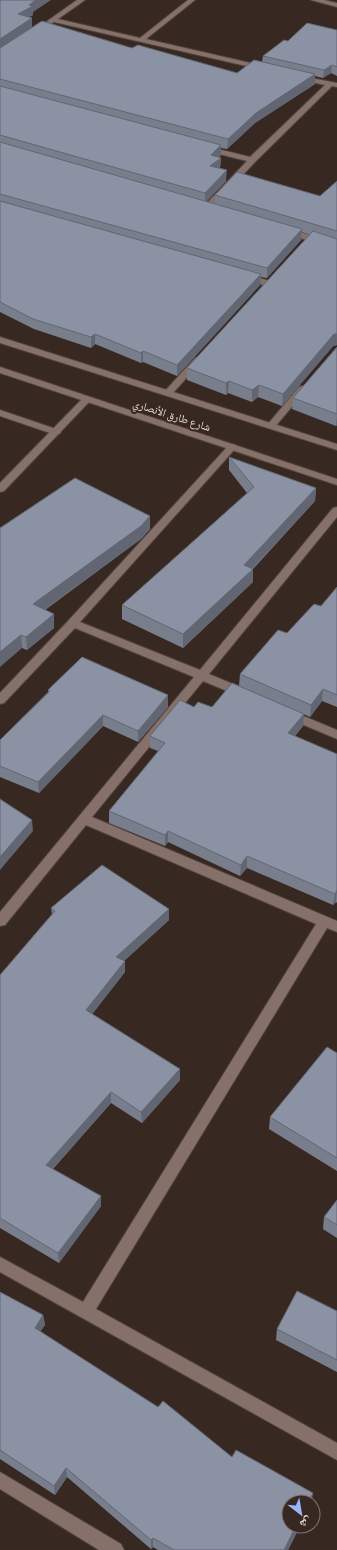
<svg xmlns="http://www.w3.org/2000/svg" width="337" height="1550" viewBox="0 0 337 1550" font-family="'Titillium Web','Noto Naskh Arabic',sans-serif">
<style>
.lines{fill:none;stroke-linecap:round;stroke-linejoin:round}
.lane-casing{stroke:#51433e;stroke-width:2}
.street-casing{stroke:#51433e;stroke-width:2}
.secondary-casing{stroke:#51433e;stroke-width:2}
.lane{fill:#85716a;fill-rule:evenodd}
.street{fill:#85716a;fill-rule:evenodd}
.secondary{fill:#85716a;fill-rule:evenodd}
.wall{fill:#787e8c}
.shaded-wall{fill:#616672}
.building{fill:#8b92a3;stroke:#616672}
.labels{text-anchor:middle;stroke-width:4;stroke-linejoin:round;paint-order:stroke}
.street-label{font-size:11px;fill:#efe3df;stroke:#382822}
</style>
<rect width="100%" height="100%" fill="#382822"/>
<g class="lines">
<defs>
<path id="lane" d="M0,410L59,430L61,432L59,434H53L0,416Z"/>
<path id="street" d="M77,0H85L58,19L140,38L188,0H195L146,39L264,66L268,68L264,70L54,22L50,24H46V22Z
M311,0H324L337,3V7Z
M296,75L337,83V87L332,86L255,162L210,210H204L203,208L204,206L247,161L203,150L202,148L206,146L250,157L325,85L296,79Z
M286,228L337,243V249L283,233L282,231L283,229Z
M245,274L270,281L271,283L267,286L242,279L241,277Z
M198,357L203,360L201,362L171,395H165L163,393L165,391L195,358Z
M302,386L305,387L307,389L305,391L274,428H268L266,426L268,424L299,387Z
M87,396L92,399L90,401L4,491L0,492V483L84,397Z
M232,444L235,445L237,447L235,449L80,622L200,670L333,508L337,507V517L209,674L247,690L249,693L247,696H239L203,681L92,817L337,921V932L327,928L96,1309L337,1443V1460L0,1272V1257L83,1302L316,924L86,825L5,925L0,926V912L194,677L75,628L4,703L0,704V693L69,620L229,445Z
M289,710L337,730V739L285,717L283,714L285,711Z
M0,1472L121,1544L124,1550H99L0,1489Z"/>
<path id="secondary" d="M0,337L337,444V450L0,343Z
M0,367L337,479V485L0,373Z"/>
</defs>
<use href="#lane" class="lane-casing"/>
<use href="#street" class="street-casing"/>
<use href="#secondary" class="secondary-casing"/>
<use href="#lane" class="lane"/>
<use href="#street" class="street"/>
<use href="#secondary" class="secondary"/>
</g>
<path class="wall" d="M0,0L33,12V15L29,17L32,18V27L132,48L237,73L262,62L263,56L288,41L337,30V76L331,73L323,78L315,76V84L255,123L227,149L221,148V155L219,158H221L220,168L226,181L206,202L215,204V195L320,196L337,181V345L333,346L282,406L258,397L252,402L228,393L226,395L187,380V368L310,235L302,232L301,240L267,278L261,277L260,285L177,376L143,362L141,363L95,344L91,348L34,329L0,312Z
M337,347V425L336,426L292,409L293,398Z
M229,457L316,488L315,501L253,569V582L183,648L122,619V605L247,493L229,470Z
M150,516V529L141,539L45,610L54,628L27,650L22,648L0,528Z
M337,587V707L322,701L310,717L239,686L240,674L287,633L321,606Z
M48,690L168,695V707L138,742L103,726L39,793L0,777V740L48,692Z
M194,707H212L303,726L295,736L337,754V903L336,902L333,905L247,868L240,876L168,842L165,846L109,823V811L158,751L150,748V736Z
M51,908L169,920L124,961H125V972L92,1014L180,1080L142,1123L111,1103L53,1169L101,1206L59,1263L0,1228V975L52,914Z
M337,1053V1171L269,1129L270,1117Z
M337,1200V1238L323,1229L324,1217Z
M0,1292L43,1315L45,1325L40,1331L289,1526H300L288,1550H158L153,1547L151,1549L67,1477L55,1495L0,1459Z
M337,1311V1372L276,1340L277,1329Z"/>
<path class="shaded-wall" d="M36,0H51L33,12V15L18,23V14L29,5Z
M32,18V28L0,49V39Z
M332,65L331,73L323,78L324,70Z
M315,74V84L255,123L227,149L228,139L256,113Z
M221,145V155L211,165L221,158L220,168L210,176L211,155Z
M227,170L226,181L205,203V193Z
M302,229L301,240L267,278V268Z
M261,274L260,285L177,376V365Z
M95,334V344L91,348V337Z
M334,334H337V345L333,346L282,406L283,394Z
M143,351V362L141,363V353Z
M229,381L228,393L226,395V383Z
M259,385L258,397L252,402V390Z
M337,414V425L336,426Z
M316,488L315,501L248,573L253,569V582L183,648V634L244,565Z
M150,516V529L141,539L34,617L33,604Z
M54,614V628L27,650L26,637Z
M21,635L22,648L0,667V652Z
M323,689L322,701L310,717L311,705Z
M168,695V707L138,742V731Z
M304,714L303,726L288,745V733Z
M103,715V726L39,793L38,782Z
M32,820L33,831L0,870V857Z
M168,831V842L165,846V835Z
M247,856V868L240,876L241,865Z
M337,890L336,902L333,905L335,894Z
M169,909V920L116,968V957Z
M125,961V972L87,1021L86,1010Z
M180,1069V1080L142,1123L141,1112Z
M111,1092V1103L47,1175L46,1165Z
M101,1196V1206L59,1263L58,1253Z
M43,1315L45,1325L36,1338L35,1328Z
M66,1468L67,1477L55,1495L54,1486Z
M313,1493L312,1502H309Z
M296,1526H300L288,1550H284Z
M153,1538V1547L151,1549V1540Z"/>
<path class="building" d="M0,0H36L29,5L33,6L18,14L32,18L0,39Z
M42,21L132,48L138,45L237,73L254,60L315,74L256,113L228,139L0,79V48Z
M307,23L337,30V67L332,65L324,70L263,56L284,40L288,41Z
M0,86L221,145L211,155L221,158L210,166L227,170L205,193L0,135Z
M0,142L302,229L267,268L0,194Z
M237,172L320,196L337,181V231L215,195Z
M0,201L261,274L177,365L143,351L141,353L95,334L91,337L33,319L0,302Z
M313,231L337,239V334H334L283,394L259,385L252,390L229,381L226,383L187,368Z
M337,347V414L293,398Z
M229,457L316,488L244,565L253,569L183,634L122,605L254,487Z
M75,478L150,516L141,526L33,604L54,614L26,637L21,635L0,652V528Z
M337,587V695L323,689L311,705L240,674L278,630L287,633L314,604L321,606Z
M82,657L168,695L138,731L103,715L38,782L0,766V740L50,691L48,690Z
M232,683L304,714L288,733L337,754V890L335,894L247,856L241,865L168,831L165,835L109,811L165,743L150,736L180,700L194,707L198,702L212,707Z
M0,799L32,820L0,857Z
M102,865L169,909L116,957L125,961L86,1010L180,1069L141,1112L111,1092L46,1165L101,1196L58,1253L0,1218V975L55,911L51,908Z
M327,1047L337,1053V1158L270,1117Z
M337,1200V1225L324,1217Z
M297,1291L337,1311V1360L277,1329Z
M0,1292L43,1315L35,1328L158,1407L163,1401L232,1457L236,1450L313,1493L309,1502H289V1526H296L284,1550H174L153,1538L151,1540L66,1468L54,1486L0,1450Z"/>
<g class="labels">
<g class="street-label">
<text transform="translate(172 415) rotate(18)" y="4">شارع طارق الأنصاري</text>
</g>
</g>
<g transform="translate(301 1514) rotate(149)"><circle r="19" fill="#382822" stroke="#81736e"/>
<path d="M0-3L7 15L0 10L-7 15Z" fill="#9bb5fd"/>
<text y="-6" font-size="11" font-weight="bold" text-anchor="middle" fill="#efe3df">ش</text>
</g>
</svg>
